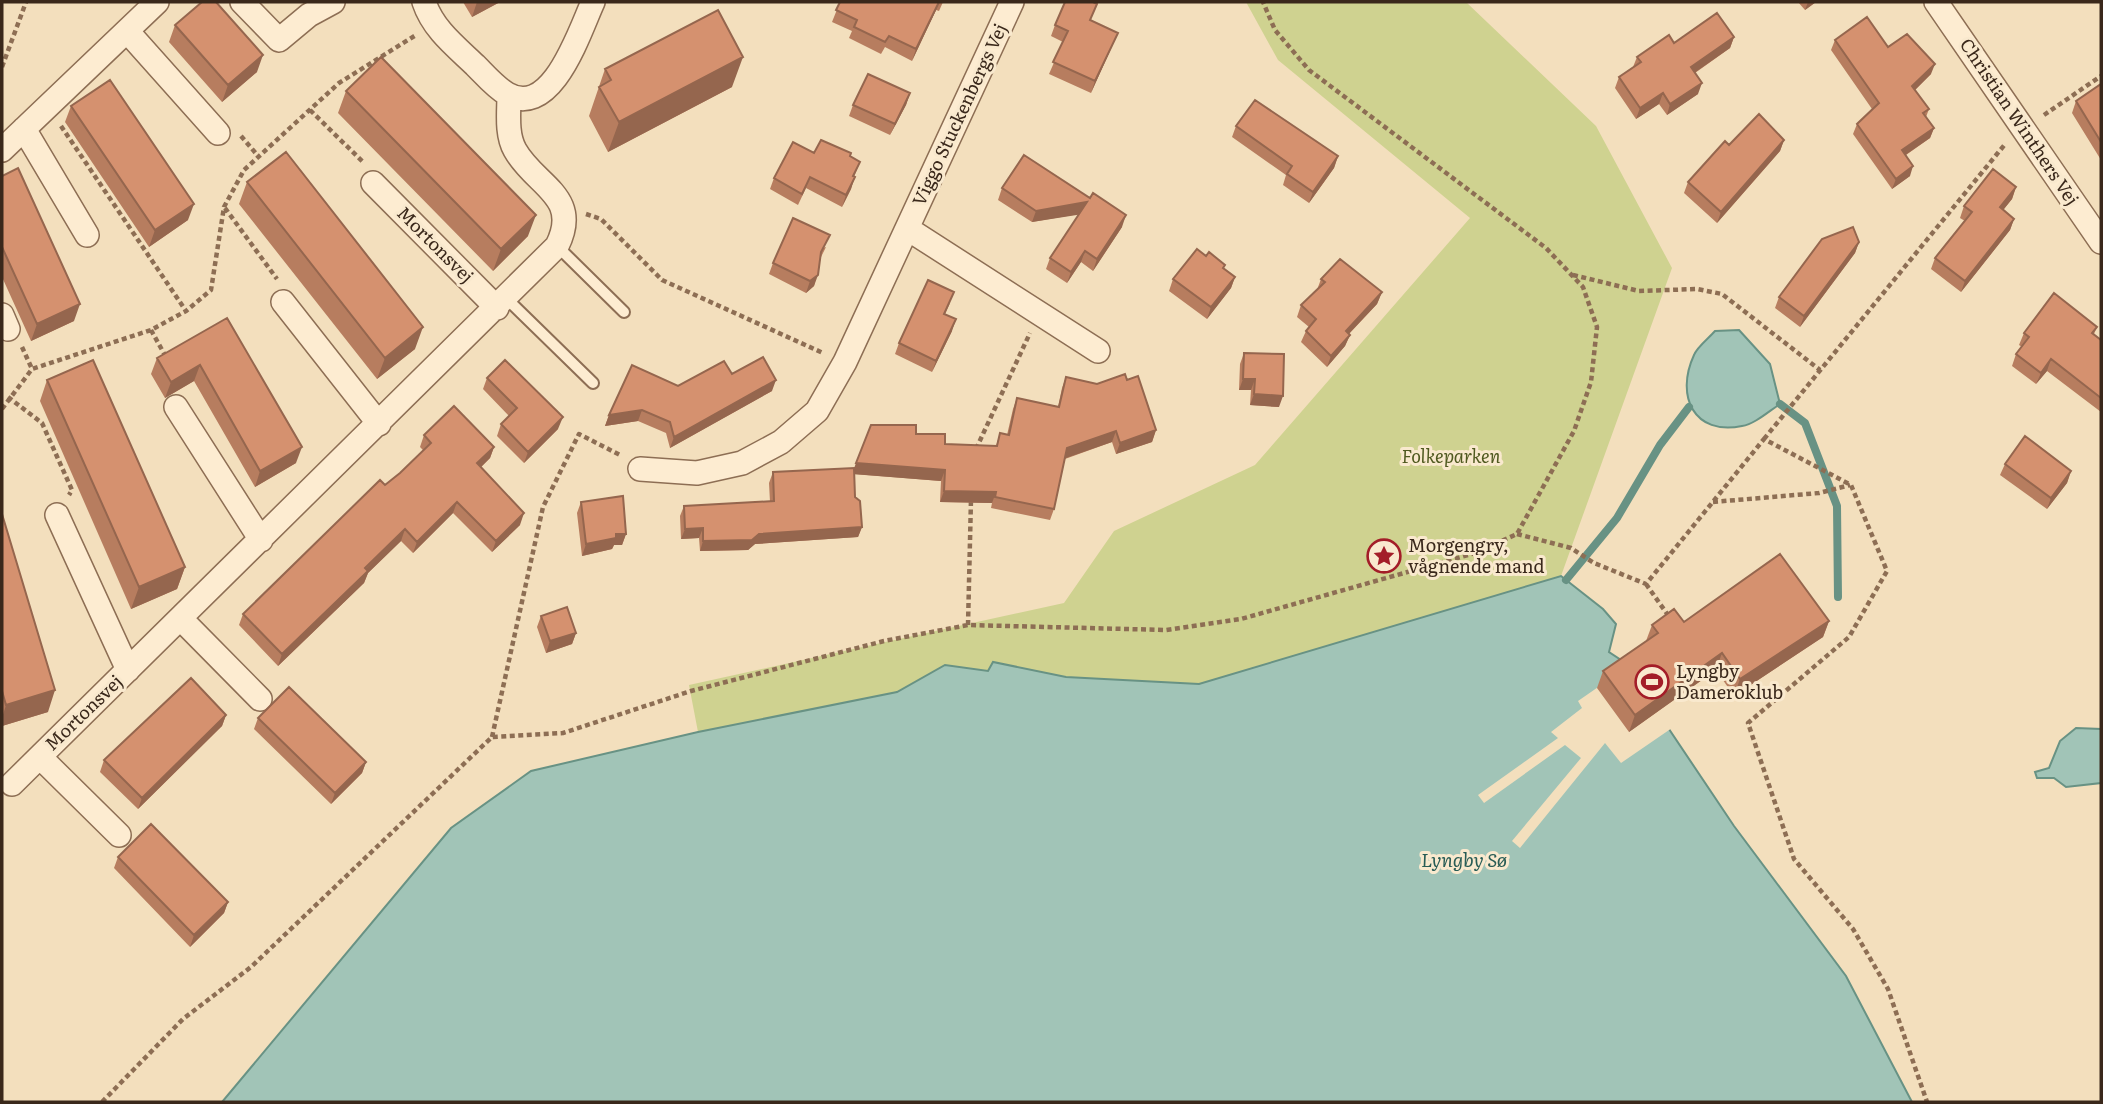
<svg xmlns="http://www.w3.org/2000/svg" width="2103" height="1104" viewBox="0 0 2103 1104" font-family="Literata,serif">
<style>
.green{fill:#cfd290}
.water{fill:#a1c4b7;stroke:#689284;stroke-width:2}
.pier{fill:#f3dfbd}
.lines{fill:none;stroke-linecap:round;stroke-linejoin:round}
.stream{stroke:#689284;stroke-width:8}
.service-casing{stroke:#8d6e54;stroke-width:14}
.minor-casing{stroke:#8d6e54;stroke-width:26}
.path{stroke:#8d6e54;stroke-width:4.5;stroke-dasharray:5 3.5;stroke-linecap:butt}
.service{stroke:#fdecd1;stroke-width:10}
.minor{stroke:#fdecd1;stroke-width:23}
.wall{fill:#b77d5f}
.shaded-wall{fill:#95664e}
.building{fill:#d5916f;stroke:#95664e;stroke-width:2}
.labels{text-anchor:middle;stroke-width:6;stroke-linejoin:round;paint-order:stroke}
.street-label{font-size:18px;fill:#3a281b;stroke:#f9e9ce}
.park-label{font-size:18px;font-style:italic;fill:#4f591f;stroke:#f9e9ce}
.poi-label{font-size:18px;fill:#3a281b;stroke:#f9e9ce;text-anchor:start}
.water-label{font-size:19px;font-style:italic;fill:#285c55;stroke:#f9e9ce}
</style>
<rect width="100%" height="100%" fill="#f3dfbd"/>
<path class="green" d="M1246,2H1466L1596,126L1672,268L1561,576L1199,684L1066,677L993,662L988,671L945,665L897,692L698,732L689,685L1064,603L1114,531L1255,465L1470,218L1278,60Z"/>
<path class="water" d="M1739,330L1770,364L1780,404C1769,411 1755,424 1742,426C1694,436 1675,396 1694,355C1697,347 1709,338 1715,331Z
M1561,576L1603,609L1616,624L1609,652L1624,662L1734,826L1846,976L1912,1102H222L451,828L531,771L698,732L897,692L945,665L988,671L993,662L1066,677L1199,684Z
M2076,728L2101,729V783L2066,787L2054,778H2037L2035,772L2049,768L2060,741Z"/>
<path class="pier" d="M1630,665L1672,728L1621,763L1605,743L1520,848L1512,841L1581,758L1565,745L1484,803L1478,795L1558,738L1551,732L1582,708L1578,701Z"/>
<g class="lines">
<path class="stream" d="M1780,404L1805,423L1837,506L1838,597
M1566,580L1617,518L1660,445L1689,407"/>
<defs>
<path id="service" d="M557,246L624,312
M507,299L593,383"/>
<path id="minor" d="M242,2L279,40L309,15L333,2
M424,2C433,29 455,46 475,65C485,75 495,87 507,94C552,120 580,30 593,2
M1936,2L2101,242
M127,31L218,133
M24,129L87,235
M2,150L157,2
M373,183L497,308
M908,229L1098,351
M283,302L379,424
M2,315L8,329
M176,407L261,540
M640,469L697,473L742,463L781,442L817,411L845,362L1012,2
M57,515L128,670
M181,619L260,699
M40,757L119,835
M12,784L557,246C582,196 535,186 515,150C506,134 509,112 509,95"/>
</defs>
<use href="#service" class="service-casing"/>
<use href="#minor" class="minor-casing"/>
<path class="path" d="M2,67L26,2
M310,110L364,163
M2044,115L2101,76
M61,126L186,311
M241,136L259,157
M225,208L277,279
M586,214L601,219L662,280L823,353
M1573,275L1639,291L1697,289L1722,294L1820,370
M151,330L166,357
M22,347L32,369
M8,397L42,423L72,490L69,495
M2,409L32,369L151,330L186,311L211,290L224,207L244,170L339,83L416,35
M1764,439L2006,143
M976,449L1030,333
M1713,502L1819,493L1850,485
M1517,534L1571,548L1594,563L1646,584L1764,439L1851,485L1887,571L1849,637L1748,723L1794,859L1853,929L1888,989L1927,1102
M1646,584L1670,618
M968,625L971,499
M492,737L543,507L579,434L620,455
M102,1102L183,1019L251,967L492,737L563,733L691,691L884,641L968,625L1166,630L1241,619L1475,553L1517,534L1574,431L1591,382L1597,327L1583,287L1546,248L1309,70L1275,30L1263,2"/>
<use href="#service" class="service"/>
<use href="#minor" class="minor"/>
</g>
<path class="wall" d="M463,2H500L472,17Z
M840,2H943L939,11L936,10L912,61L885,47L881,54L849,38L852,31L832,22Z
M1798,2H1816L1805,10Z
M1091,20L1113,44L1091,93L1049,74L1063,42L1051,36L1055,25Z
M175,25L257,72L222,102L169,42Z
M1734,37L1730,48L1695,73L1698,94L1667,115L1659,104L1636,119L1615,88L1619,77L1633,67L1637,57L1674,43Z
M1835,40L1888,47L1931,74L1915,90L1929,109L1926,117L1934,128L1930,138L1906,155L1910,176L1892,189L1853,134L1857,124L1872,109L1831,50Z
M605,69L732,87L608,152L589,116Z
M2101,84V160L2072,113L2076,101Z
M346,91L528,236L493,271L338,113Z
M910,93L906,105L890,135L849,116L853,105Z
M71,106L188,220L149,247L65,122Z
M1236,126L1338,156L1334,168L1309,203L1283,185L1286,175L1232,137Z
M1784,140L1780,151L1717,223L1684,193L1688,182L1729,145Z
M814,153L850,157L860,162L854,177L851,189L842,207L806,188L798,205L770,189L774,178Z
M2,176L74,321L31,341L2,277Z
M247,182L415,349L377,379L239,204Z
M2016,187L2012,199L2003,210L2014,219L2010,230L1961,292L1931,269L1935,258L1965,221L1960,218L1964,206Z
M1002,188L1122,227L1093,271L1081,262L1067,283L1046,269L1050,258L1079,214L1032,222L998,200Z
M1859,242L1855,253L1800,327L1775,308L1779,297Z
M826,247L821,257L814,286L806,293L769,274L773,263Z
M1206,256L1225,265L1224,268L1235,277L1231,288L1207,319L1169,291L1173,279Z
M1321,279L1382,292L1377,304L1349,334L1350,335L1345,346L1327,367L1301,342L1306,331L1309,327L1297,317L1301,305L1317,290Z
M950,303L945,314L952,331L932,372L895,354L899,343Z
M227,318L296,463L255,487L194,381L165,398L151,374L157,358Z
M2097,327L2094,334L2101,340V412L2047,371L2036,384L2012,366L2016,354L2022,347L2019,345L2024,333Z
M1244,353L1279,407L1250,405L1251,390H1239L1240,364Z
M732,374L772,391L670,448L666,433L638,421L605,426L609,415L678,386Z
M1066,377L1097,384L1127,380L1156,430L1152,442L1116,454L1112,442L1065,459L1054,509L1050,520L991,508L992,503L940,502L941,481L854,474L855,497L862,527L858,537L755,544L748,550L700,551L699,538L681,539L680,516L684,506L770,502L769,483L773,472L854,469L916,434L945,444L996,446L1000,433L1007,435L1013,409L1017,398L1058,407L1062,388Z
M487,378L558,429L524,463L497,436L501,424L509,416L483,389Z
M47,380L185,567L177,589L131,609L40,401Z
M424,435L494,447L490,458L481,467L520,525L492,552L453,513L413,553L401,541L368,573L364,583L278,666L239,625L243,614L400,473L423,450L420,447Z
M2005,464L2071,471L2067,483L2047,509L2000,475Z
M581,502L626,534L622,545H614L612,549L582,556L577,513Z
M2,514L48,712L2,726Z
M541,616L576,633L572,644L546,653L537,627Z
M1829,621L1823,637L1734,696L1716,670L1629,732L1597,688L1603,671L1646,641L1652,625L1684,622Z
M226,715L222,726L138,809L100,772L104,760Z
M258,718L366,762L362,773L331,804L254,729Z
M118,857L228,902L224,913L190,947L114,868Z"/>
<path class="shaded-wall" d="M477,2H500L472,17Z
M939,2L936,10L912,61L916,49Z
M1808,2H1816L1805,10Z
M1118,33L1113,44L1091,93L1095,81Z
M1734,37L1730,48L1687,78L1691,67Z
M263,55L257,72L222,102L228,85Z
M743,57L732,87L608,152L619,122Z
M1935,64L1931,74L1909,96L1912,86Z
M1702,83L1698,94L1667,115L1670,104Z
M910,93L906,105L890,135L895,124Z
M1663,93L1659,104L1636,119L1640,108Z
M1934,128L1930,138L1898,160L1902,150Z
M1784,140L1780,151L1717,223L1721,212Z
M1338,156L1334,168L1309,203L1313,192Z
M1913,166L1910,176L1892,189L1896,179Z
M855,177L851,189L842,207L846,195Z
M2016,187L2012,199L1996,219L2000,207Z
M1087,202L1083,214L1032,222L1036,211Z
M194,204L188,220L149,247L155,230Z
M536,215L528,236L493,271L501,249Z
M1126,215L1122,227L1093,271L1097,259Z
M2014,219L2010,230L1961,292L1965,281Z
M1859,242L1855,253L1800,327L1804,316Z
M1085,251L1081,262L1067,283L1071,272Z
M818,275L814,286L806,293L810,281Z
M1235,277L1231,288L1207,319L1211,307Z
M1382,292L1377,304L1341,342L1346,331Z
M80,304L74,321L31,341L37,324Z
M956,319L952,331L932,372L936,361Z
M423,327L415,349L377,379L385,358Z
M1350,335L1345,346L1327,367L1331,356Z
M2051,359L2047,371L2036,384L2041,373Z
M200,365L194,381L165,398L171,382Z
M1243,379H1255L1251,390H1239Z
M776,380L772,391L670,448L674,437Z
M1254,394L1283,396L1279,407L1250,405Z
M642,410L638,421L605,426L609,415Z
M563,417L558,429L524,463L528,452Z
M1156,430L1152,442L1116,454L1120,443Z
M1116,431L1112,442L1063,459L1067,448Z
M302,447L296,463L255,487L260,471Z
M494,447L490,458L473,475L477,463Z
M856,463L945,470L941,481L852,474Z
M2071,471L2067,483L2047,509L2051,498Z
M944,491L996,492L992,503L940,502Z
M457,502L453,513L413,553L417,542Z
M524,513L520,525L492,552L496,541Z
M862,527L858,537L755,544L748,550L700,551L703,541L759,534Z
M703,528L699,538L681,539L685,529Z
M405,529L401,541L368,573L364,583L278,666L282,654Z
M616,534H626L622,545H614L612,549L582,556L586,544Z
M185,567L177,589L131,609L139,587Z
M1829,621L1823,637L1734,696L1740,679Z
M576,633L572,644L546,653L550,641Z
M1722,653L1716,670L1629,732L1635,715Z
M55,690L48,712L2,726V718L6,705Z
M226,715L222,726L138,809L142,798Z
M366,762L362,773L331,804L335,793Z
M228,902L224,913L190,947L194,935Z"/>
<path class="building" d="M202,2H216L263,55L228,85L175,25Z
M840,2H939L916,49L889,36L885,42L854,27L857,20L836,10Z
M1065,2H1093L1097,4L1090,20L1118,33L1095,81L1053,62L1068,31L1055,25Z
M718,10L743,57L619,122L599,87L611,80L605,69Z
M1717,13L1734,37L1691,67L1702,83L1670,104L1663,93L1640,108L1619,77L1641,62L1637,57L1669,35L1674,43Z
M1867,17L1888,47L1907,34L1935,64L1912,86L1929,109L1923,113L1934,128L1902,150L1913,166L1896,179L1857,124L1879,103L1835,40Z
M381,57L536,215L501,249L346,91Z
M868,74L910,93L895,124L853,105Z
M110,80L194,204L155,230L71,106Z
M2101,84V142L2076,101Z
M1255,100L1338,156L1313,192L1287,174L1292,166L1236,126Z
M1759,114L1784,140L1721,212L1688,182L1725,141L1729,145Z
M821,140L851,153L850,156L860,162L853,176L855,177L846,195L810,177L802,194L774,178L793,142L814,153Z
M286,152L423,327L385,358L247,182Z
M1024,155L1090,198L1093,193L1126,215L1097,259L1085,251L1071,272L1050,258L1087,202L1036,211L1002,188Z
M18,168L80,304L37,324L2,247V176Z
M1993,169L2016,187L2000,207L2014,219L1965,281L1935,258L1972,212L1964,206Z
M793,218L830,235L821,252L818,275L810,281L773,263Z
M1853,227L1859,242L1804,316L1779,297L1822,239Z
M1197,249L1206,256L1209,252L1225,265L1223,268L1235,277L1211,307L1173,279Z
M1340,259L1382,292L1346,331L1350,335L1331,356L1306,331L1316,319L1301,305L1325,282L1321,279Z
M928,280L954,292L944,314L956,319L936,361L899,343Z
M2054,293L2097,327L2092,333L2101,340V398L2051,359L2041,373L2016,354L2029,337L2024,333Z
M227,318L302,447L260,471L200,365L171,382L157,358Z
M1244,353L1284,354L1283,396L1254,394L1255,379H1243Z
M763,357L776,380L674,437L670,422L642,410L609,415L632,365L678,386L724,361L732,374Z
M93,360L185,567L139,587L47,380Z
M505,360L563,417L528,452L501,424L517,408L487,378Z
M1125,374L1127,380L1138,376L1156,430L1120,443L1116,431L1067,448L1054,509L995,497L996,492L944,491L945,470L856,463L871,425H916V434H945V444L997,446L1000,433L1009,435L1017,398L1059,407L1066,377L1097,384Z
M454,406L494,447L477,463L524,513L496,541L457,502L417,542L405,529L365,568L368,571L282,654L243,614L380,480L385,485L400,473L431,443L424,435Z
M2025,436L2071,471L2051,498L2005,464Z
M854,468L855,497L860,501L862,527L759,534L752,540L703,541V528L685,529L684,506L774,501L773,472Z
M623,496L626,534H616V538L586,544L581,502Z
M2,514L55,690L6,705L2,691Z
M1780,554L1829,621L1740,679L1722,653L1635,715L1603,671L1658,633L1652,625L1674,609L1684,622Z
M567,607L576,633L550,641L541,616Z
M191,678L226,715L142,798L104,760Z
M289,687L366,762L335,793L258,718Z
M151,824L228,902L194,935L118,857Z"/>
<defs>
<symbol id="sight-ring" viewBox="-11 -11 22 22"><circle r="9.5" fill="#f9e9ce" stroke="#a31d28" stroke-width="1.5"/><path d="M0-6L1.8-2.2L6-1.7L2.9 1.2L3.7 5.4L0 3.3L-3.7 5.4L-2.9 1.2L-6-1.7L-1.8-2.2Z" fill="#a31d28"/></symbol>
<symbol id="stadium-ring" viewBox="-11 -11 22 22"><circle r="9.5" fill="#f9e9ce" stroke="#a31d28" stroke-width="1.5"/><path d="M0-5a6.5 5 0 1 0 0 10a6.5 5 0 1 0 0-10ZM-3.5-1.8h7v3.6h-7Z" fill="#a31d28"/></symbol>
</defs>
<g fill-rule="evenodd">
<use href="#sight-ring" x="1365" y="537" width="38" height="38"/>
<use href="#stadium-ring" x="1633" y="663" width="38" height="38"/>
</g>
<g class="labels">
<g class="street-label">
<text transform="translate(960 115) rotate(-65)" y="6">Viggo Stuckenbergs Vej</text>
<text transform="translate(2019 122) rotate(56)" y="6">Christian Winthers Vej</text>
<text transform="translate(435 245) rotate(45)" y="6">Mortonsvej</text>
<text transform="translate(84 713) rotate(-44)" y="6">Mortonsvej</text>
</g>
<g class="park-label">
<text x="1451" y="463">Folkeparken</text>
</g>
<g class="poi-label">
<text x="1408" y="552">Morgengry,<tspan x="1408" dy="21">vågnende mand</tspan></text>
<text x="1676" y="678">Lyngby<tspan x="1676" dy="21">Dameroklub</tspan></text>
</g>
<g class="water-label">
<text x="1464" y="867">Lyngby Sø</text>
</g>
</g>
<rect width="2103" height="1104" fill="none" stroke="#3a281b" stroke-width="7"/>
</svg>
